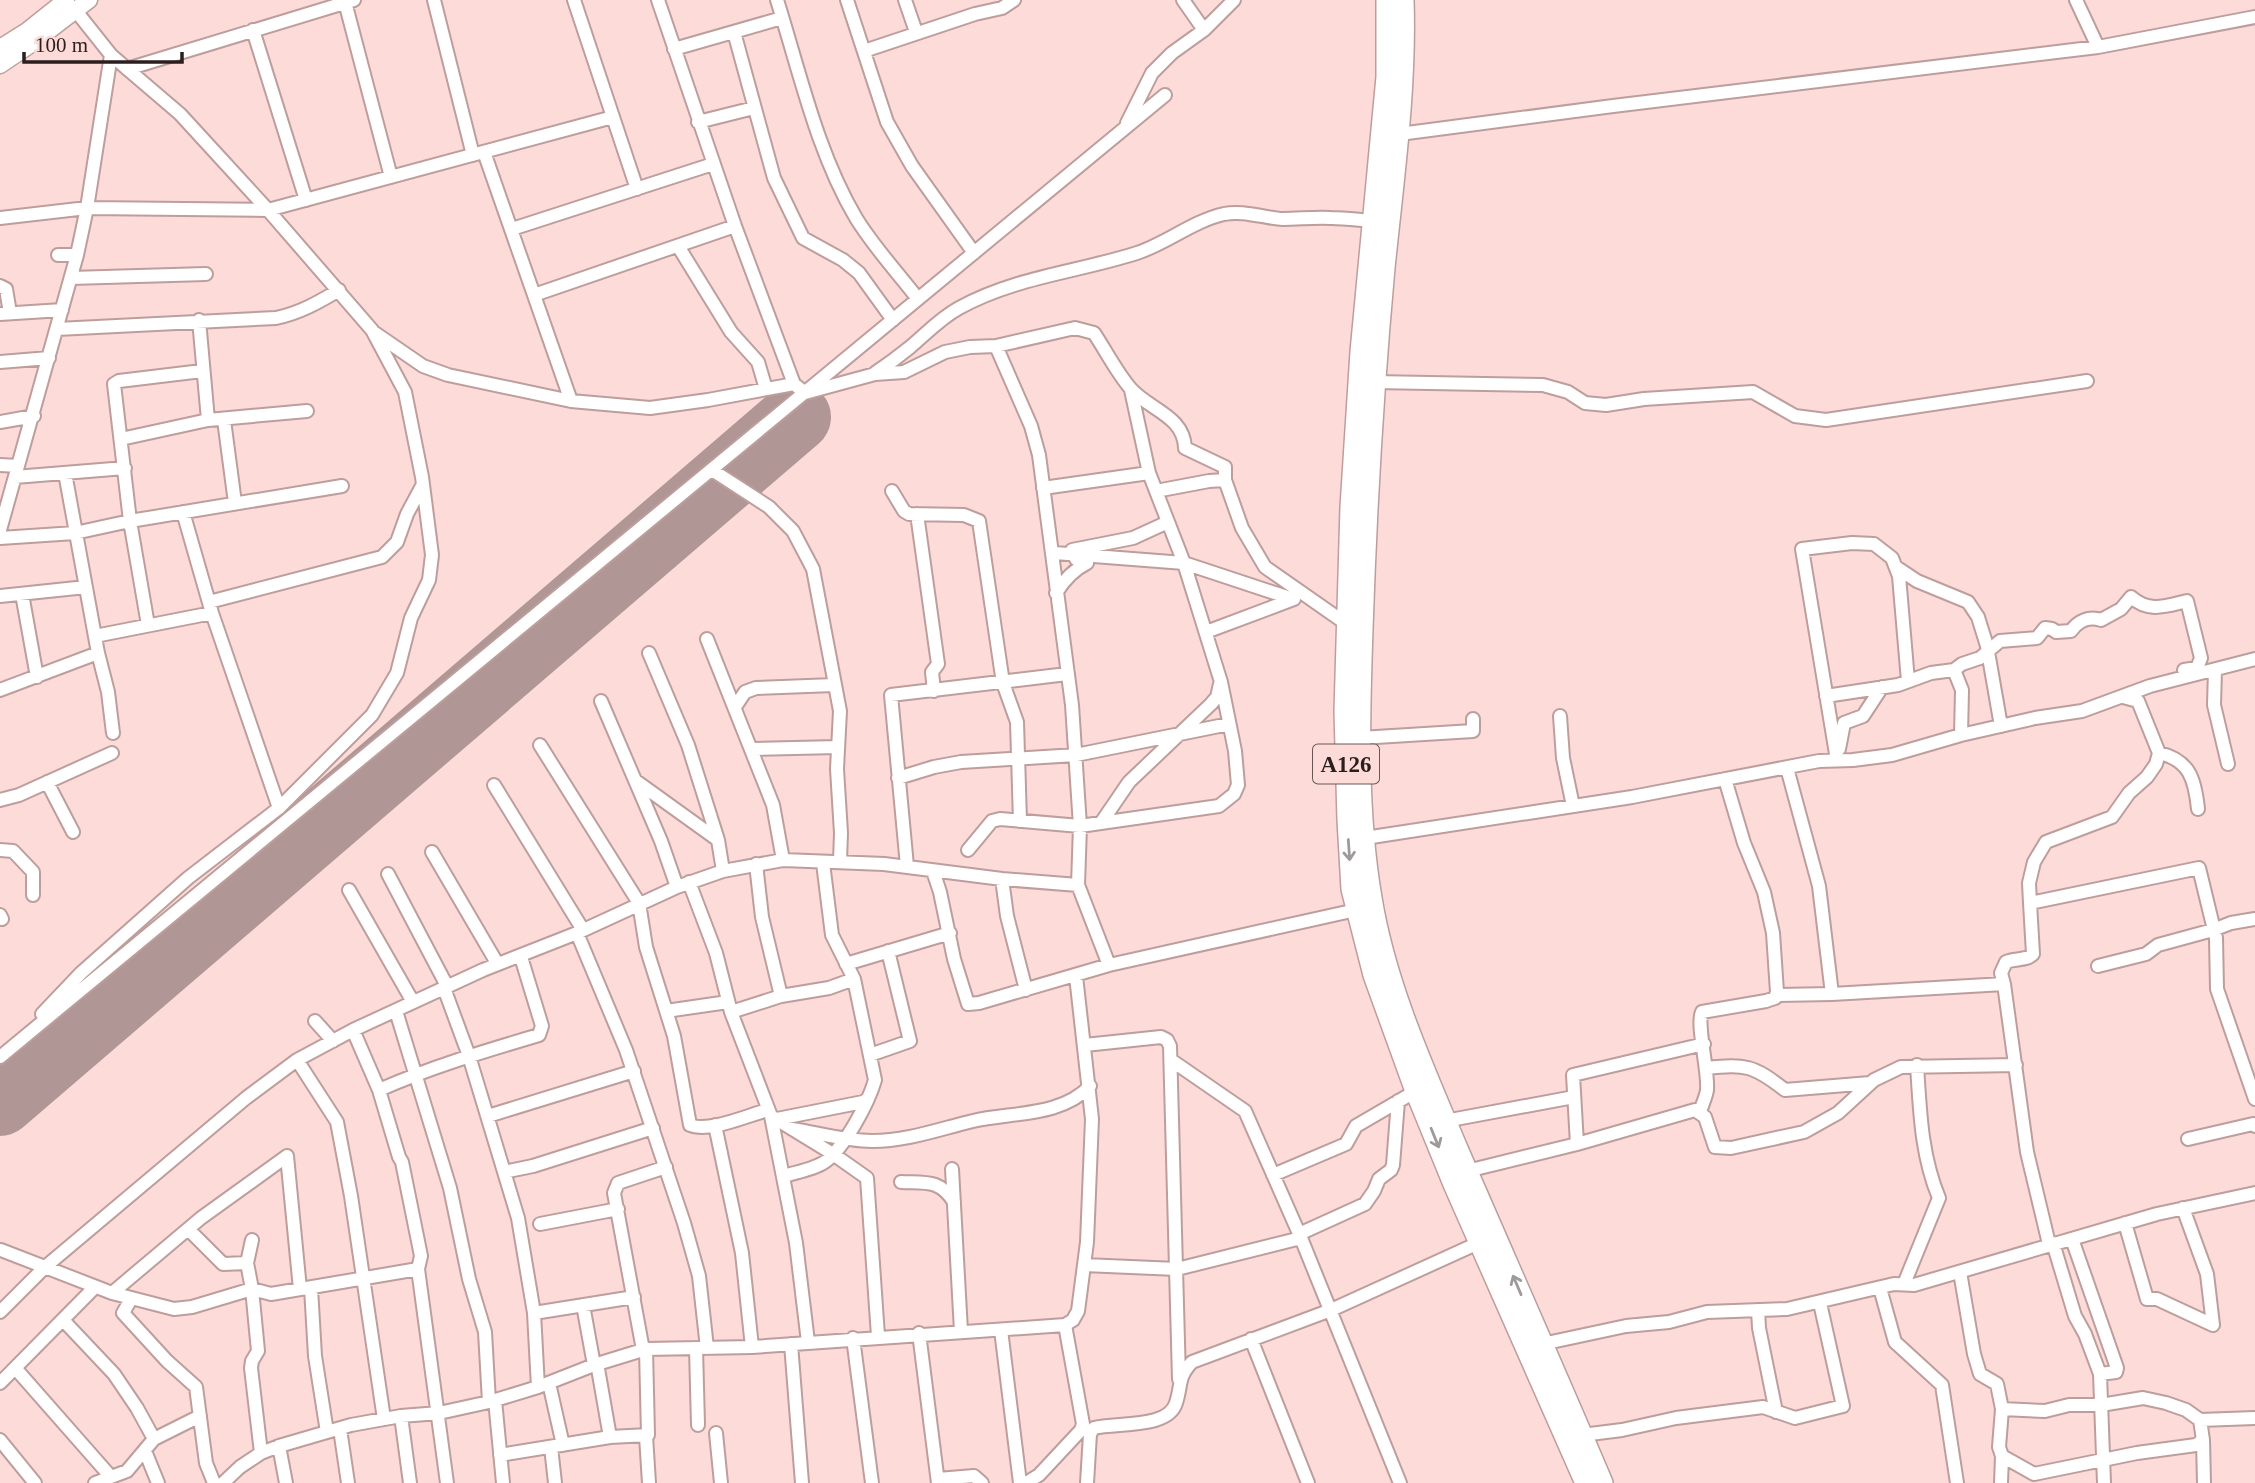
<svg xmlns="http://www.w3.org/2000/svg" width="2255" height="1483" viewBox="0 0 2255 1483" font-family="'Times New Roman',serif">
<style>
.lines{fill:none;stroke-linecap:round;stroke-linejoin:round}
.runway{stroke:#b09796;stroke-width:70}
.minor-casing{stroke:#bd9e9c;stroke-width:16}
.tertiary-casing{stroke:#bd9e9c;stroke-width:19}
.trunk-casing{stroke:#bd9e9c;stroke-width:24}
.minor{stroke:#fff;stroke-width:12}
.tertiary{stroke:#fff;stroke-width:16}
.trunk{stroke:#fff;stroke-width:21}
.oneway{stroke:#9f9a9a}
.labels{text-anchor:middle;stroke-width:7;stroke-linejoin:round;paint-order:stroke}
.shield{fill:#fcdbd9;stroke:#695756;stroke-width:2}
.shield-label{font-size:23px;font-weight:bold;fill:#2a1e1e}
</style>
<rect width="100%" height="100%" fill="#fcdbd9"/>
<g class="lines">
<path class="runway" d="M0,1101L796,417"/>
<defs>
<path id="minor" d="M434,0L473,155
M574,0L637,189
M658,0L735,226L794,384
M777,0C800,73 817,152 856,218C873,246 898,273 918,299
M847,0L887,122L912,166L974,253
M905,0L916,32
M1183,0L1204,30
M2076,0L2098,47
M345,2L391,177
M253,30L306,200
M734,32L774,178L803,238L843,260L859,273L893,320
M674,49L782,18
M864,51L975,14L1002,8L1014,0
M127,69L354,0
M698,122L754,108
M1127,123L1152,73L1172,53L1204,30L1234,0
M1392,135L1613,106L2098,47L2255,17
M484,152L571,401
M0,218L87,208L268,210L613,117
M512,229L713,164
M678,246L731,332L758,362L766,389
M58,255H77
M71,278L206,274
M0,286L6,289L10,313
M534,295L735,226
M0,314L62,310
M199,320L208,420
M57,329L276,318C300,313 319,302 339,290
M375,333L423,366L448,375L571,401L650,408L708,400L794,384L805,393L875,374L904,372L945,352L970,347L996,346L1075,328L1094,333C1106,351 1117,373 1131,389C1150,410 1184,416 1185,448L1225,467V480L1242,528L1265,567L1348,625
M996,346L1031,426L1039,455L1072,705L1080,826L1078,885L1109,965
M0,362L49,358
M875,373C887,365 898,357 909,348C926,334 939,319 959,308C1015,277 1078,272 1137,253C1167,243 1193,221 1224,214C1244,210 1263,218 1283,219C1299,219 1315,217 1331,218C1345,218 1359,220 1373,221
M1374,382L1543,385L1568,392L1585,403L1606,405L1644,399L1753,392L1795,416L1826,420L2087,381
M224,420L235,503
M0,422L34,416
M121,439L208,420L307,411
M0,465L18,466
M712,470L769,507L793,531L813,569L840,711L837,769L841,833L840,861
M65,473L98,653L108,692L113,733
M15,477L125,468
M1043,488L1149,473
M892,491L904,511L909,514L964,515L979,521L1003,683L1017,722L1020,821
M1156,491L1209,481L1225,480
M183,512L212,613L279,808
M917,514L938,664L932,672L934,691
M0,530L77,255L87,208L111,55
M0,538L75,533L130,521L342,486
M1072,550L1133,538L1168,522
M1055,553L1184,563L1293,599
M1896,567L1917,581L1968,602L1978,617L1987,646L2001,726
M1056,593C1064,580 1073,570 1087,563L1076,559
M22,594L37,677
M0,596L86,587
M209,602L382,557L397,542L407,514L422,486
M148,625L130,521L114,384L119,381L202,371
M1206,632L1294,599
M95,636L212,613
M707,639L773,805L783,860
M649,653L688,745L718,840
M1954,670L1962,664L1980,658L2000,641L2037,638L2045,628L2052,629L2056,632L2071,631C2078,621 2089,616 2101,620L2121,609L2131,597C2149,613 2166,606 2187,601L2201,658L2197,668L2184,670
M2215,670L2214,705L2228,764
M0,690L98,653
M1826,696L1898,685L1931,673L1954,670L1962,690L1961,735
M2123,697L2138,701L2159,753L2156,764L2147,777L2129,793L2112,817L2046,842L2034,862L2029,883L2030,903L2199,868L2216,938L2217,989L2255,1099
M601,701L661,841L677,887
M735,707L745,692L756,688L834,685
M1560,716L1563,758L1573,806
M1360,738L1473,731V719
M540,745L639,903L646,947L674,1036L690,1125C709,1133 748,1115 768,1110
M751,749L838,747
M1839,749L1844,723L1863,716L1882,687
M2159,753C2190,760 2195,780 2198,809
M1837,760L1802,549L1852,543L1874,544L1892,558L1899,576L1908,681
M898,778L934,767L961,762L1076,755L1229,724
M636,781L718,840L723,871
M47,782L73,832
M494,785L583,930
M0,800L19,795L112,753
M1101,823L1129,782L1211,704L1217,697L1220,684
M1365,838L1632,797L1819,761L1853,760L1892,755L1961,735L2035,718L2082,711L2150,686L2255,659
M0,850L13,851L33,872V895
M968,850L992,821L1000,819L1080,826L1219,806L1234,794L1238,785L1235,751L1221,682L1198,608L1184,563L1149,473L1131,390
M432,852L497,963
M756,864L762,917L781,996
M907,866L891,695L1067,674
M933,871L940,892L954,959L968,1004L979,1003L1109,965L1356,910
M388,874L447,986
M1002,879L1007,916L1026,990
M689,882L716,953L731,1012L771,1116L796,1243L808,1342
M349,890L413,1002
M0,915L2,919
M577,933L626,1050L684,1223L699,1276L707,1348
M846,964L950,933
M2098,966L2146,954L2158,945L2213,930L2231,923L2255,919
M2004,984L2001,973L2006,962C2015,958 2026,961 2033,954L2030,903
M444,988L469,1056L518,1218L534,1313L538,1387
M1832,994L2004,984L2027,1152L2049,1244
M1776,995L1832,994L1819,886L1787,768
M396,1011L450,1188L469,1279L485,1332L489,1402
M666,1011L728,1002
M731,1012L781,996L829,988L854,979
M42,1014L81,973L188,878L279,808L372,715L397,673L411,618L429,580L432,555L422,477L405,392L372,330L268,210L180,114L111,55L76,11
M315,1021L333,1041
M1085,1045L1161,1037L1167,1040L1170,1046L1179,1379
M870,1055L910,1041L888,951
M0,1057L1165,95
M297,1060L337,1122L351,1196L384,1419
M1171,1060L1245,1111L1301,1238L1400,1483
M1706,1068C1746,1064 1753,1065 1785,1090L1870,1083
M379,1090C431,1067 485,1051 539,1035L542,1026L521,957
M1700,1112C1702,1105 1706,1097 1707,1090C1709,1072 1696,1024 1702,1012L1766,1001L1775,998L1777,992L1773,933L1764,892L1744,843L1725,779
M488,1116L634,1071
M771,1116L833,1154L867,1178L878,1336
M777,1119L863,1102L868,1099
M1445,1121L1574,1097
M715,1125L742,1253L752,1347
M792,1129C818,1133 846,1141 872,1141C908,1141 939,1129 973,1121C1011,1112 1061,1117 1090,1086
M2188,1139L2253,1124L2255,1126
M1577,1144L1695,1110L1705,1117L1715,1147L1731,1148L1804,1132L1838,1113L1874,1080L1901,1067L2016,1065
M952,1169L961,1331
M1467,1171L1577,1144L1573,1075L1704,1044
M504,1172L533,1166L653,1128
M1273,1175L1346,1144L1356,1126L1416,1091
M784,1176C796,1172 816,1169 826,1161C845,1146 868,1104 875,1080L854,979L832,935L823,863
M901,1182C925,1183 940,1179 954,1202
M2125,1223L2147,1299H2157L2213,1325L2207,1274L2183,1208
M540,1224L618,1209
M188,1229L223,1264L247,1263
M1299,1234L1365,1204L1374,1191L1379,1179L1391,1170L1393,1165L1398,1101
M2072,1239L2117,1368L2116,1372L2100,1374
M252,1240L247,1263L252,1289L258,1351L252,1361L251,1368L261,1453
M2053,1243L2075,1316L2085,1334L2100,1374L2104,1483
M1,1250L112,1293L174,1309L192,1307L252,1289L271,1294L418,1269L421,1256L402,1162L399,1157L379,1090L353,1030
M1084,1265L1177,1269L1301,1238
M418,1269L447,1483
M1960,1272L1974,1354L1980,1374L1997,1384L2002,1409L2045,1411L2069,1405H2101L2143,1398L2166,1403L2186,1410L2200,1420L2203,1440L2196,1445L2137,1453L2034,1474L2002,1456L1999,1447L2002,1409
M1904,1284L1939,1198C1921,1155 1920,1111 1917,1065
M311,1288L315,1356L327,1432
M1880,1288L1895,1342L1942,1385L1957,1483
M112,1293L201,1218L287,1156L300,1289
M131,1299L123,1313L167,1361L196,1387L206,1463L214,1483
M583,1305L594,1365
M1758,1310L1759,1328L1776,1412
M0,1312L45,1267L246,1098L297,1060L353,1030L483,970L577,933L677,887L723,871L783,860L884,864L1002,879L1078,885
M534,1313L634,1297
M63,1320L114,1374L137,1408L154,1439
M1001,1330L1020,1483
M919,1333L938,1483
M853,1338L872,1483
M1251,1339L1308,1483
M791,1344L802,1483
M1542,1344L1626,1326L1669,1322L1707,1312L1787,1309L1894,1284L1914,1285L2157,1214L2255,1193
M696,1348L698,1425
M643,1350L614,1193L618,1183L666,1167
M597,1363L610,1437
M16,1369L111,1477
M0,1383L95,1287
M549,1383L563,1445
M495,1400L503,1483
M401,1416L410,1483
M2200,1420L2255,1418
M340,1429L348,1483
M716,1433L721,1483
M1582,1435L1622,1430L1676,1418L1763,1407L1795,1418L1843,1406L1820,1303
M646,1436L649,1483
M0,1440L35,1483
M2203,1440L2204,1483
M279,1446L286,1483
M551,1447L555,1483
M145,1451L158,1483
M500,1455L610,1437L648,1435L646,1349
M938,1479L974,1476L982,1483
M95,1483L127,1471L154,1439L200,1416
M223,1483L240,1467L261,1453L279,1446L351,1425L401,1416L439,1413L489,1402L538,1387L594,1365L646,1349L752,1347L1065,1325L1073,1320L1078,1311L1087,1242L1092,1119L1076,976
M1026,1483L1039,1475L1081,1430L1083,1424L1065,1325
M1087,1483L1090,1434L1094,1428C1117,1422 1168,1429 1176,1403C1182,1385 1177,1378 1192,1362L1331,1310L1485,1240
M2001,1483L2002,1456"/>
<path id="tertiary" d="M0,48L27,31L66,0
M0,65L34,42L89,0"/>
<path id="trunk" d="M1387,0V77L1361,352L1351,507L1345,711L1348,820L1352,889L1374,975L1416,1091L1454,1184L1586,1483
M1403,0C1406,89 1393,179 1384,268C1373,388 1366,508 1362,629C1359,718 1356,810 1371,898C1385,985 1424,1070 1458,1151C1506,1262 1555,1372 1602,1483"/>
</defs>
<use href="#minor" class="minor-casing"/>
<use href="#tertiary" class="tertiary-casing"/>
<use href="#trunk" class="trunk-casing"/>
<use href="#minor" class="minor"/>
<use href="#tertiary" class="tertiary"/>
<use href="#trunk" class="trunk"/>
</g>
<defs><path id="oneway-shaft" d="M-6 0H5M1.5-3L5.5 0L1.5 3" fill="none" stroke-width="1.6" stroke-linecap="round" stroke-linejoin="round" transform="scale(1.75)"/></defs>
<g class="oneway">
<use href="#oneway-shaft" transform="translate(1349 850) rotate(86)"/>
<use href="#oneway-shaft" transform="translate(1435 1138) rotate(68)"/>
<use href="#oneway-shaft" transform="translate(1517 1285) rotate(-113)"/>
</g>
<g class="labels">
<rect class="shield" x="1313" y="744.5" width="66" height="39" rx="5"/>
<g class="shield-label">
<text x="1346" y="772">A126</text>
</g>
</g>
<path d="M24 52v10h158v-10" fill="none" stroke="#2a1e1e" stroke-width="3.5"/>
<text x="35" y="52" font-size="21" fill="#2a1e1e" stroke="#fcdbd9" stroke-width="5" paint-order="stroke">100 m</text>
</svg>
